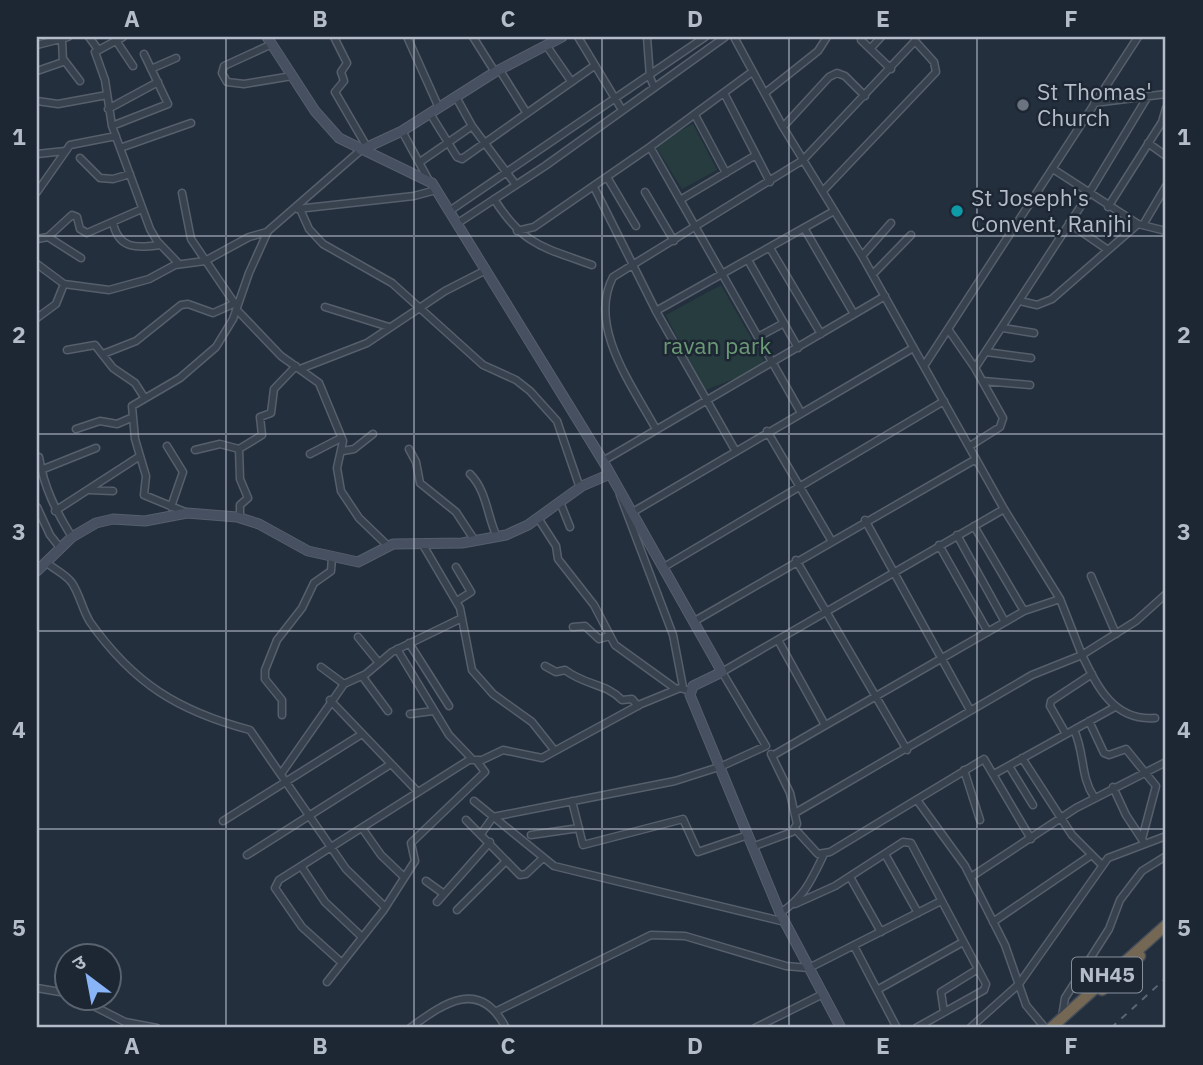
<svg xmlns="http://www.w3.org/2000/svg" width="1203" height="1065" viewBox="0 0 1203 1065" font-family="'IBM Plex Sans','Noto Sans Devanagari',sans-serif">
<style>
.green{fill:#263c3f}
.lines{fill:none;stroke-linecap:round;stroke-linejoin:round}
.street-casing{stroke:#565f6c;stroke-width:9}
.secondary-casing{stroke:#565f6c;stroke-width:11}
.highway-casing{stroke:#434c59;stroke-width:13}
.street{stroke:#38414e;stroke-width:6}
.secondary{stroke:#465061;stroke-width:9}
.highway{stroke:#746855;stroke-width:10}
.rail{stroke:#5a6575;stroke-width:2;stroke-dasharray:7 7;stroke-linecap:butt}
.grid{fill:none;stroke:#b4bcc9;stroke-width:2;stroke-opacity:0.55}
.worship-dot{fill:#6b7280;stroke:#1d2633;stroke-width:2.5}
.culture-dot{fill:#0f9aa8;stroke:#1d2633;stroke-width:2.5}
.labels{text-anchor:middle;stroke-width:5;stroke-linejoin:round;paint-order:stroke}
.shield{fill:#1d2633;stroke:#878f9c;stroke-width:2}
.shield-label{font-size:21px;font-weight:bold;fill:#b4bcc9}
.poi-label{font-size:23px;fill:#b4bcc9;stroke:#1d2633;text-anchor:start}
.park-label{font-size:23px;fill:#6b9a76;stroke:#1d2633}
.neatline{fill:none;stroke:#b4bcc9;stroke-width:2.5}
.grid-label{font-size:23px;text-anchor:middle;font-weight:bold;fill:#b4bcc9}
</style>
<rect width="100%" height="100%" fill="#242f3e"/>
<path class="green" d="M693,124L717,170L682,189L654,144Z
M721,285L767,366L703,391L666,315Z"/>
<g class="lines">
<defs>
<path id="street" d="M89,37L97,48
M123,37L95,52L105,80L112,126L150,229L157,241L179,264
M334,37L347,63L341,72L344,81L335,92L367,147
M473,37L495,72
M578,37L622,110
M647,37L650,77L654,87
M115,39L133,66
M408,39L439,108
M861,40L891,69
M272,44L224,66L222,73L227,82L244,84L292,76
M37,45L68,37
M546,45L571,81
M870,49L881,37
M64,60L80,81
M151,69L176,58
M499,69L526,112
M37,71L63,62L62,40
M752,72L650,147L800,411
M724,93L770,182
M765,93L818,51L827,37
M456,97L472,126L516,185
M37,101L58,104L107,95
M1094,103L1166,94
M108,109L158,82
M431,115L457,157L462,159L594,66
M695,115L726,173
M112,126L168,104L144,54
M783,127L829,77L837,73L845,76L865,96
M402,131L428,179
M1148,143L1166,156
M120,148L191,123
M37,154L65,151
M80,158L100,178L113,179L130,174
M420,162L472,126
M1053,169L1138,224L1166,231
M607,177L636,226
M594,187L656,311L735,450
M823,191L936,72L934,62L915,41
M37,192L70,145L116,136
M645,192L674,241
M182,193L191,239L235,304
M494,199C524,246 543,247 592,265
M680,200L756,155
M1108,207L1162,122L1166,108
M297,209L414,196L436,190
M300,209L309,229L323,244L392,283L483,365L516,380L530,391L557,421L580,488
M451,210L705,37
M113,223C119,250 138,248 160,245
M458,223L545,166L725,37
M1069,223L1108,250
M1143,225L1166,186
M804,228L854,314
M517,231L534,227L650,147
M48,237L81,258
M37,239L48,237L72,215L77,217L80,229L87,233L142,209
M770,248L821,334
M862,256L891,223
M748,260L798,348
M37,264L64,284L109,290L149,279L175,265L205,261L249,237L267,232
M873,274L911,235
M1020,301L1037,305L1052,299L1138,224
M325,307L389,327
M237,310L281,356L319,383L343,441L337,468L341,491L359,518L388,546
M656,311L834,211
M37,318L56,304L64,284
M1003,328L1034,333
M948,329L975,368L1003,418L1000,427L970,446
M758,337L784,323
M67,350L95,345L113,368L135,383L144,397
M986,352L1031,358
M103,354L136,341L181,305L188,304L213,313L238,302
M924,366L1138,37
M975,368L1088,195L1148,96
M300,369L367,343L445,291L486,270
M983,381L1030,385
M76,429L100,421L117,424L131,418
M656,429C633,387 587,326 613,277L803,160L915,41V37
M767,431L831,540
M167,446L183,472L171,507
M409,449L416,462L420,483L456,512L475,541
M195,450L220,444L239,449
M343,451L354,449L373,434
M310,454L341,438
M39,457C44,488 56,511 72,537
M603,461L885,296
M41,470L96,448
M470,474C487,491 487,516 497,537
M89,490L113,491
M620,495L673,635L683,687
M560,502L570,527
M37,507L50,535L61,549
M55,511L140,456
M185,512L144,495L146,476L135,439L132,406L180,378L216,347L233,319L249,273L268,231L361,150
M633,512L913,348
M240,518V505L248,498L240,479L239,449L262,435L260,417L271,413L274,389L296,366
M538,518L556,546L558,559L594,605L615,645L676,689
M865,520L970,710
M974,526L1024,611
M957,535L1005,622
M423,545L460,608L472,670L493,694L532,722L555,751
M939,545L988,632
M796,560L907,750
M47,563C54,569 67,575 72,583C80,595 82,609 90,622C133,683 178,711 250,730L346,869L385,907
M456,567L471,592L457,601
M664,567L944,401
M1091,576L1116,634
M693,622L976,459
M573,627L585,626L599,639L610,636
M358,637L379,663
M778,640L825,725
M409,643L449,706
M397,649L449,735L473,760
M545,666L556,672L565,670C586,686 606,683 622,700L632,699L638,706
M321,667L344,684
M362,676L388,711
M330,700L418,792
M410,714L433,711
M282,715V700L265,679V670L277,640L302,608L314,583L331,571L332,557
M1155,718C1114,721 1098,688 1082,655L1136,621L1166,594
M1089,721L1104,753L1109,755L1126,749L1156,786L1142,839
M1074,730C1085,753 1080,776 1094,797
M1066,734L1050,706L1051,701L1092,674
M772,756L1024,611L1060,599
M1022,758L1072,835L1102,865
M1009,766L1033,805
M964,770L980,820
M281,774L344,684L366,674L392,652L462,618
M994,774L1115,707
M1113,787L1126,815L1143,841
M917,800L965,866L1005,945L1026,1005L1045,1028
M474,801L554,866L785,922
M572,801L583,845L683,819L698,852L748,835
M795,813L1032,675L1082,655L1060,599L1004,509
M466,820L520,875L526,874L543,858
M223,821L362,734
M362,828L381,855L404,877
M795,829L818,854L830,852L984,759L1031,839
M481,834L493,817L675,781L722,766L766,746L722,672L1004,509L862,256L783,127L734,37
M531,835L579,828
M752,847L792,832L797,824L790,793L771,754
M885,854L918,913
M247,855L391,764
M301,866L325,902L362,937
M850,877L881,932
M971,877L1076,808L1166,762
M426,881L444,894
M437,902L490,842
M795,904L835,886L903,842L911,843L986,984L984,990L916,1028
M457,910L506,861
M780,913C804,898 812,879 824,854
M993,922L1090,856
M854,946L897,1028
M342,963L302,927L275,888L279,880L469,760H482L503,750L542,758L641,704L680,688L690,691
M327,982L383,911L415,861L411,843L485,772L476,760
M37,988L66,993
M877,990L963,942
M78,998L125,1022L157,1028
M497,1011L651,935L685,936L786,966L809,968L941,901
M944,1012L941,992L978,969
M1062,1017L1065,998L1109,929L1120,900L1142,871L1166,856
M410,1028C445,1002 480,978 506,1028
M755,1028L823,994
M970,1028L1019,984L1108,858L1166,836"/>
<path id="secondary" d="M267,37L315,111L339,138L432,183L603,461L722,672L693,686L690,695L780,913L841,1028
M361,150L402,131L495,72L562,37
M37,571L72,537L96,523L113,519L145,521L187,513L237,517L259,524L308,551L358,562L393,544L462,543L506,535L528,525L582,486L610,474"/>
<path id="highway" d="M1102,990L1140,956
M1051,1028L1166,925"/>
</defs>
<use href="#street" class="street-casing"/>
<use href="#secondary" class="secondary-casing"/>
<use href="#highway" class="highway-casing"/>
<use href="#street" class="street"/>
<use href="#secondary" class="secondary"/>
<use href="#highway" class="highway"/>
<path class="rail" d="M1111,1028L1166,978"/>
</g>
<path class="grid" d="M226,37V1028M414,37V1028M602,37V1028M789,37V1028M977,37V1028M37,236H1166M37,434H1166M37,631H1166M37,829H1166"/>
<circle class="worship-dot" cx="1023" cy="105" r="7"/>
<circle class="culture-dot" cx="957" cy="211" r="7"/>
<g class="labels">
<rect class="shield" x="1072" y="957.5" width="70" height="35" rx="5"/>
<g class="shield-label">
<text x="1107" y="982">NH45</text>
</g>
<g class="poi-label">
<text x="1037" y="100">St Thomas'<tspan x="1037" dy="26">Church</tspan></text>
<text x="971" y="206">St Joseph's<tspan x="971" dy="26">Convent, Ranjhi</tspan></text>
</g>
<g class="park-label">
<text x="717" y="354">ravan park</text>
</g>
</g>
<rect width="1203" height="1065" fill="none" stroke="#1d2633" stroke-width="77"/>
<g transform="translate(88 977) rotate(328)"><circle r="33" fill="#1d2633" stroke="#59626f" stroke-width="2"/>
<path d="M0-5L12 26L0 18L-12 26Z" fill="#8ab4f8"/>
<text y="-10" font-size="19" font-weight="bold" text-anchor="middle" fill="#b4bcc9">उ</text>
</g>
<rect x="38" y="38" width="1126" height="988" class="neatline"/>
<g class="grid-label">
<text x="132" y="27">A</text>
<text x="320" y="27">B</text>
<text x="508" y="27">C</text>
<text x="695" y="27">D</text>
<text x="883" y="27">E</text>
<text x="1071" y="27">F</text>
<text x="19" y="145">1</text>
<text x="1184" y="145">1</text>
<text x="19" y="343">2</text>
<text x="1184" y="343">2</text>
<text x="19" y="540">3</text>
<text x="1184" y="540">3</text>
<text x="19" y="738">4</text>
<text x="1184" y="738">4</text>
<text x="19" y="936">5</text>
<text x="1184" y="936">5</text>
<text x="132" y="1054">A</text>
<text x="320" y="1054">B</text>
<text x="508" y="1054">C</text>
<text x="695" y="1054">D</text>
<text x="883" y="1054">E</text>
<text x="1071" y="1054">F</text>
</g>
</svg>
